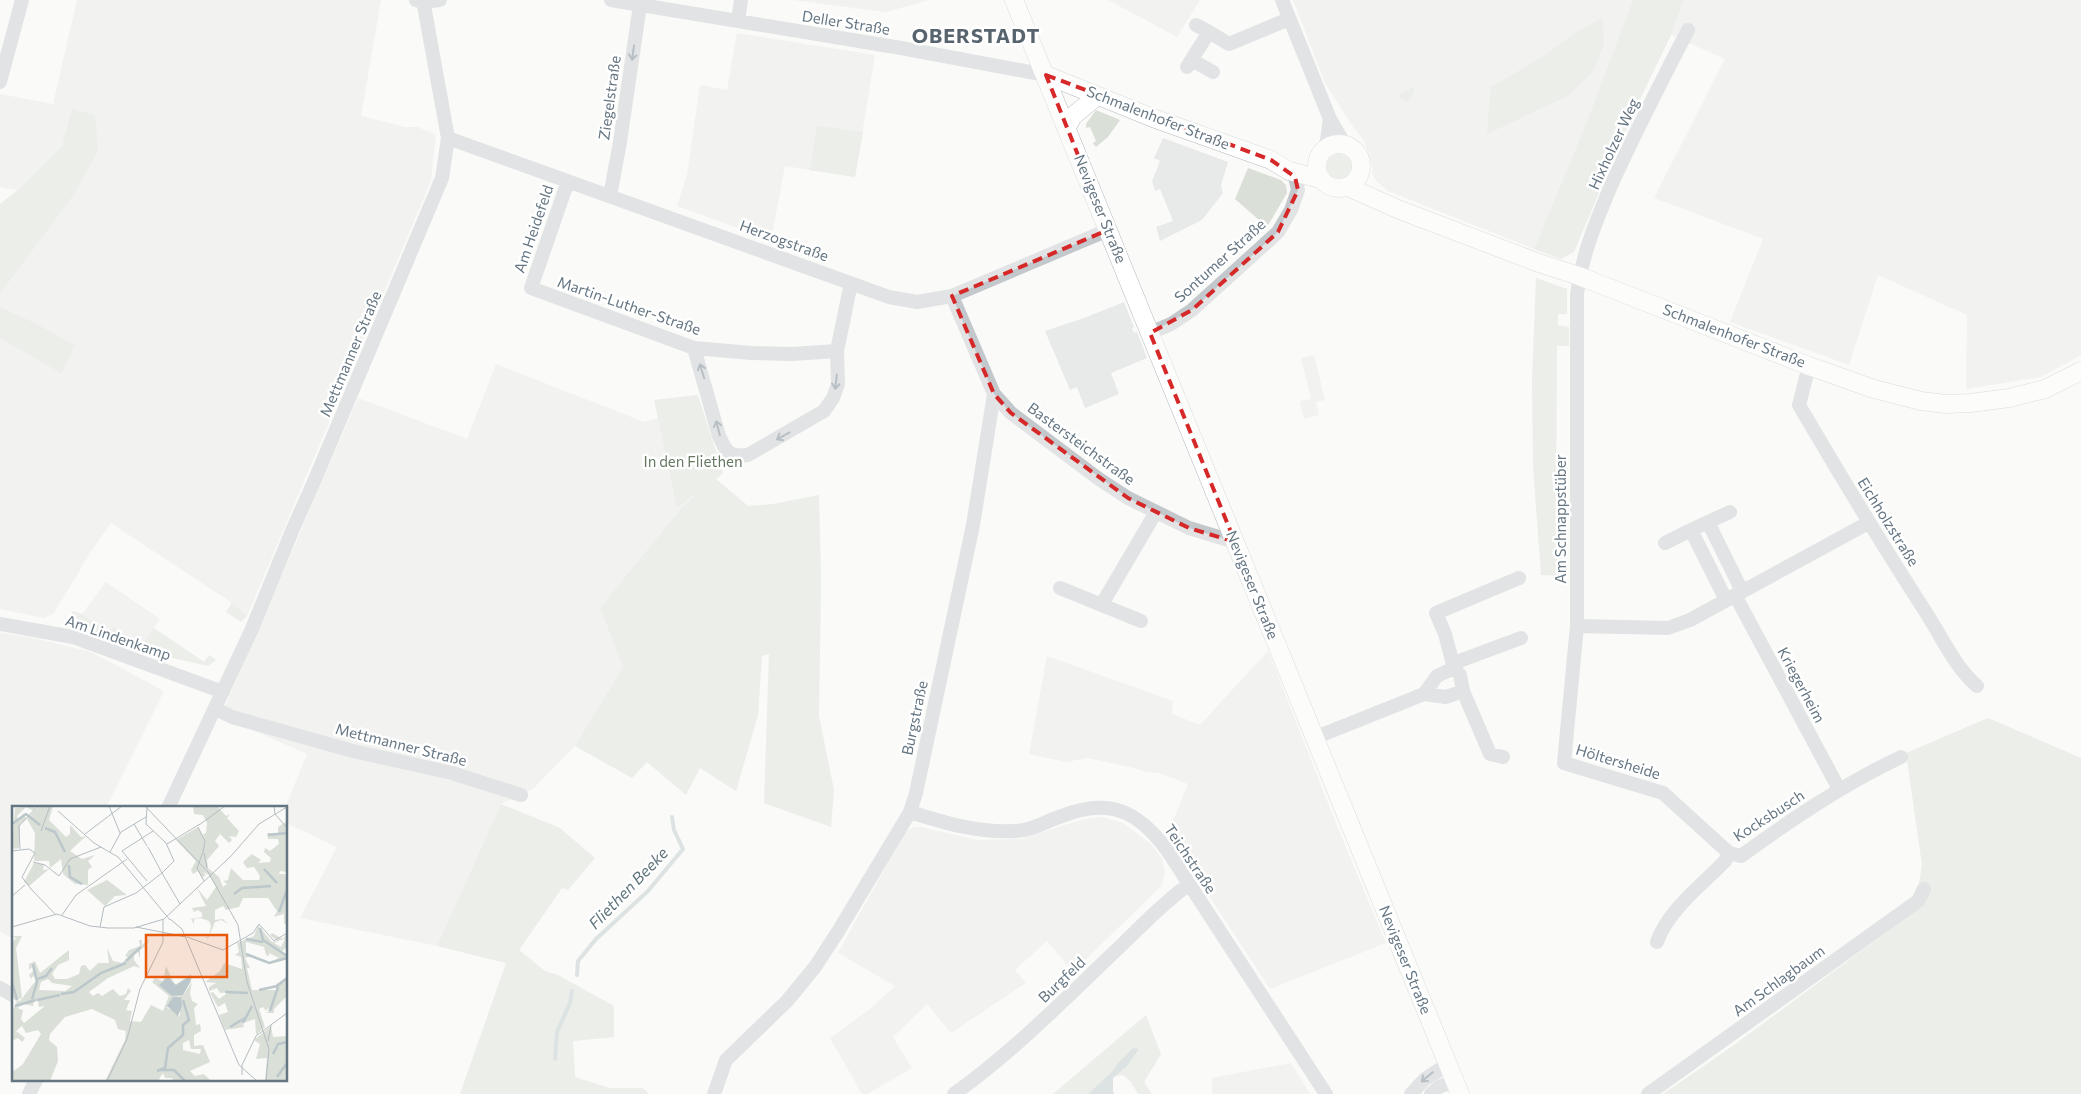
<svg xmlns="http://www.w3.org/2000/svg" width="2081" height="1094" viewBox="0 0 2081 1094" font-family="Commissioner,sans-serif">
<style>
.built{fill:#e8e9e9}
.green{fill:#dadfd7}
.water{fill:#bbc7cb}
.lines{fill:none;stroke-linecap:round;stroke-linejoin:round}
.stream{stroke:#bbc7cb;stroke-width:4}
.major-casing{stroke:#b5babe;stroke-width:19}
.minor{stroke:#c3c8cc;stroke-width:14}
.major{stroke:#fff;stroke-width:18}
.oneway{stroke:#6a7a87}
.marked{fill:none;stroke:#d62828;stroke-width:4;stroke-dasharray:10 6;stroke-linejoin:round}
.labels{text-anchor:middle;stroke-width:5;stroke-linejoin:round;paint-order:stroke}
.street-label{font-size:15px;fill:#657683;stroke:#fff}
.park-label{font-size:15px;fill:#687a64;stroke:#fff}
.water-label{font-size:16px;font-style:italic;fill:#60757c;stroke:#fff}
.district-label{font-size:20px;font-weight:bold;letter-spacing:1px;fill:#57646e;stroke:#fff}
.inset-river{fill:none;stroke:#bbc7cb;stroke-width:2.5}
.inset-road{fill:none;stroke:#b5bdc2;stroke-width:1}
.view{fill:#e8590c;fill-opacity:0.15;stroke:#e8590c;stroke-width:2.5}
.inset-edge{fill:none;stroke:#657683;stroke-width:2.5}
</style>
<rect width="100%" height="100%" fill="#fafaf8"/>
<path class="built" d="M77,0H381L361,116L405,127H418L436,135L431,181L247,616L232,603L111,523L90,553L54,613L44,618L0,609V338L62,374L75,345L35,323L0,307V294L73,196V109L62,146L18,190L0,187V94L53,104Z
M793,0H929L886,12Z
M1108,0H1200L1177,37Z
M1293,0H1633L1586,124L1534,249L1388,191L1376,181L1372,173L1373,168L1364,141L1349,121L1325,83Z
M1684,0H2081V355L2041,377L1966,389L1967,315L1878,275L1849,365L1730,322L1763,239L1654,198L1725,59L1671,35Z
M737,33L875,55L855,177L785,166L771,240L677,206L687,175L700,85L727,90Z
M1163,138L1228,162L1221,185L1223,193L1202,220L1160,241L1156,227L1173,221L1160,189L1155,191L1152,181L1160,161L1154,158Z
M1124,302L1134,327L1132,328L1134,333L1137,332L1147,358L1111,373L1119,394L1085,408L1077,387L1070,390L1045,331L1084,318Z
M1314,355L1325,400L1316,402L1319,415L1304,419L1300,401L1311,399L1301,358Z
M496,364L644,422L691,408L715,478L600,608L623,667L575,746L533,789L501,804L437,946L300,918L337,847L286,823V808H285L307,754L221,716L358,398L467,439Z
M106,582L160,619L142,645L113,627L109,632L82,614Z
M0,633L34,638L91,652L164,691L106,808H14V939L0,932Z
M1268,651L1337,826L1386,943L1270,989L1168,833L1188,784L1159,773L1146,772L1130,767L1087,758L1066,762L1029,754L1047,656L1173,701L1172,714L1200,725Z
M1102,817L1123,823L1151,844L1162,859L1165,872L1162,885L1073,972L1047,941L1015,970L1026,983L951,1033L927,1004L893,1037L912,1068L867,1094H862L830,1038L870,1009L895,986L838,953L905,832L913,827H921L977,840L1022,839L1080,820Z
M1291,1063L1310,1094H1212V1078Z"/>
<path class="green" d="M1633,0H1684L1671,35L1629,122L1574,252L1561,259L1534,249L1586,124Z
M1602,18L1604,43L1593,72L1569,95L1487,134L1491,87L1541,58L1575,33Z
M1414,87L1415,90L1408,102L1402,100L1399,94Z
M72,109L95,115L98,151L73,196L0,294V204L18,190L62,146Z
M1096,110L1120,120L1108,137L1096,147L1093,143L1096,141L1090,127L1086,128V124Z
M817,126L863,132L855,177L810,170Z
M1327 166a12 12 0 1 1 24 0a12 12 0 1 1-24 0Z
M1248,168L1281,180L1286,185L1287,193L1267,227L1235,199Z
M1536,278L1567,289V314H1558V325L1569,327V346H1557L1556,499L1562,500V576L1541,575L1533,465L1532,381Z
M0,307L35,323L75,345L62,374L0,338Z
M698,395L723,473L716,479L748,506L773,504L819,495L821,580L819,716L834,790L831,827L764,803L769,654L762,656L758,715L736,791L700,768L686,795L647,762L632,778L575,746L623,667L600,608L681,509L704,488L677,507L654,400Z
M232,603L247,616L241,622L226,612Z
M73,611L82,614L109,632L113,627L142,645L154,628L204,662L209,655L216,660L208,666L142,651L72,625L70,617Z
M1988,718L2081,758V1094H1663L1734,1045L1906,918L1917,896L1922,865L1906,753Z
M501,804L560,828L595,858L568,890L562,888L519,950L545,971L558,975L614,1006V1037L573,1041L575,1077L609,1088H643L649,1094H460L506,963L437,946Z
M1146,1015L1161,1054L1144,1082L1152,1094H1138L1131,1082L1123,1075L1106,1078L1088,1094H1053Z"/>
<path class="water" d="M1133,1048L1139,1049L1126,1067L1113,1078V1091L1114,1094H1088L1113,1071L1118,1063Z"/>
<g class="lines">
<path class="stream" d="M577,975L578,961L596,939L648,891L683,849L674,830L672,817
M555,1059L557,1032L570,1003L572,991"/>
<defs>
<path id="major" d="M1014,0L1460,1094
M1046,75L1153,118L1271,160L1289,171L1321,179
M1067,127L1073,116L1097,96
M1317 166a22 22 0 1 1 44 0a22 22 0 1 1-44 0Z
M1348,187L1400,210L1539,263L1579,276L1809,366L1874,389L1921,401L1946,404L1971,403L2009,398L2045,389L2081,371"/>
</defs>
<use href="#major" class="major-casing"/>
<path class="minor" d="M416,0L423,2L440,0
M611,0L901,48L1046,75
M1282,0L1330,119L1345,145
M738,21L741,0
M1196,25L1209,32
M1688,30C1661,82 1634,134 1610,188C1595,224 1582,255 1577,294V626L1564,763L1663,793L1729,853L1741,856C1792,819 1844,784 1901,757
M1192,60L1213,72
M1187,67L1209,32L1229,44L1289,19
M0,82L22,0
M448,138L889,297L917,302L952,296L1108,230
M1326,148L1330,119
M568,181L531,288L694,348L751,353L792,354L837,351
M610,196L620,142L640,5
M1150,333L1171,324L1192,310L1278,232L1291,210L1298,190L1295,177L1289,171
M694,348L719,436C727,453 729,457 748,455L824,411L833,398L838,384L837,351L851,283
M1809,366L1799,405C1840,475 1881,543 1925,611C1942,637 1954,666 1977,686
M994,394L1011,413L1099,479L1128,498L1189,528L1235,542
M1708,522L1730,512
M1665,543L1691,530
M1060,588L1141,621
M1735,595L1839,789
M1726,600L1691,530L1708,522L1742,591
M1102,604L1156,512
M0,624L73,637L223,692
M1577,626L1668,628L1690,620L1868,523
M1454,663L1521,638
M1454,668L1445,634L1436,613L1519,578
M1463,691L1490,754L1503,757
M216,709L232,717L353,751L452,773L521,795
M1314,738L1424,694L1446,697L1463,691L1460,675L1454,668L1437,676L1424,694
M168,808L251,631L292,531L313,484L442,178L448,138L423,0
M910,812C945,823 978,833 1015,831C1032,831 1046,821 1062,816C1109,797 1138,811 1167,850L1326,1094
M1657,942C1668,910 1702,885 1725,861L1729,853
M0,988L14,996
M29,1094L36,1080
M714,1094L726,1060L787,1001L815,967L839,930L910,812L916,793L973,525L994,394L952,296
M954,1094C1010,1054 1059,1005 1109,957C1135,933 1159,906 1188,885
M1411,1094L1425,1079L1447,1065
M1431,1094L1439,1087L1454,1081
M1648,1094L1918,901L1924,889"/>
<use href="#major" class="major"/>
</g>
<defs><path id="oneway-shaft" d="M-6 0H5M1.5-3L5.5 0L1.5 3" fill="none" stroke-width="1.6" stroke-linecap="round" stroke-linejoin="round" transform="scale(1.25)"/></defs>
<g class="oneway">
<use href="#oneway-shaft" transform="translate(633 53) rotate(98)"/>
<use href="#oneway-shaft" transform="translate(702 371) rotate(-107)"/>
<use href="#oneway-shaft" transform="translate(836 382) rotate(96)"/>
<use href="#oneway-shaft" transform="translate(718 428) rotate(-104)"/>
<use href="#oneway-shaft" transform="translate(783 436) rotate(151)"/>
<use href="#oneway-shaft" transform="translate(1427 1077) rotate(140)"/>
</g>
<path d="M0 0H2081V1094H0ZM1046,75L1271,160L1295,177L1298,190L1278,232L1192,310L1150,333L1235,542L1189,528L1128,498L1011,413L994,394L952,296L1108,230Z" fill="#fafaf8" fill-opacity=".55" fill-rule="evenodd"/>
<path class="marked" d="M1046,75L1271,160L1295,177L1298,190L1278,232L1192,310L1150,333L1235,542L1189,528L1128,498L1011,413L994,394L952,296L1108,230Z"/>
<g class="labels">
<g class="street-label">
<text transform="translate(846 23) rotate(9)" y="5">Deller Straße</text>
<text transform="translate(610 98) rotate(-82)" y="5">Ziegelstraße</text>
<text transform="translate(1158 118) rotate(21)" y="5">Schmalenhofer Straße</text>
<text transform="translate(1614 144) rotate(-65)" y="5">Hixholzer Weg</text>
<text transform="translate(1100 209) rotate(68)" y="5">Nevigeser Straße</text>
<text transform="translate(534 229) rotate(-71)" y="5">Am Heidefeld</text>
<text transform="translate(784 241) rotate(20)" y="5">Herzogstraße</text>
<text transform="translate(1220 261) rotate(-42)" y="5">Sontumer Straße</text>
<text transform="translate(629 306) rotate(19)" y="5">Martin-Luther-Straße</text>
<text transform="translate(1734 336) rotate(21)" y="5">Schmalenhofer Straße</text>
<text transform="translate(351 354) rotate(-67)" y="5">Mettmanner Straße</text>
<text transform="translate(1081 444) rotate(36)" y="5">Bastersteichstraße</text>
<text transform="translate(1561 519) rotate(-90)" y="5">Am Schnappstüber</text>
<text transform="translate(1888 522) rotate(58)" y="5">Eichholzstraße</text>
<text transform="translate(1252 585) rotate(68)" y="5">Nevigeser Straße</text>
<text transform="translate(118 638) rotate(19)" y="5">Am Lindenkamp</text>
<text transform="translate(1801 685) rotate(62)" y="5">Kriegerheim</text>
<text transform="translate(915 718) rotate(-78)" y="5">Burgstraße</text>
<text transform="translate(401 745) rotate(14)" y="5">Mettmanner Straße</text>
<text transform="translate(1618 762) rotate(17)" y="5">Höltersheide</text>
<text transform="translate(1769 816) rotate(-33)" y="5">Kocksbusch</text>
<text transform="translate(1190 859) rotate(56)" y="5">Teichstraße</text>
<text transform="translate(1405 960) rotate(68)" y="5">Nevigeser Straße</text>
<text transform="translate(1062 980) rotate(-44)" y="5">Burgfeld</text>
<text transform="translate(1779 981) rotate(-36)" y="5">Am Schlagbaum</text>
</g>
<g class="park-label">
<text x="693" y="467">In den Fliethen</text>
</g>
<g class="water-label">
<text transform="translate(628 888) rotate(-46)" y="6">Fliethen Beeke</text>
</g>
<g class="district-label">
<text x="976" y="43">OBERSTADT</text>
</g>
</g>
<g transform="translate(12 806)">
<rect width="275" height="275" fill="#fafaf8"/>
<path d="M23,0L22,5L14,1L5,10L6,13L12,7L14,13L8,18L7,42L3,43L0,41L3,2ZM27,0H41L37,14L54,31L58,28V19L69,31L74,30L58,45L70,53L83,49L76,55L80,61L76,64V79L63,78L51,68L49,53L38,62L37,55H22L23,27L15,13ZM175,0H205L214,10L218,8L215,12L227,25L224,31L217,30L220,34L217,37L208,28L203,35L207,40L195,54L196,62L207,71L211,81L215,78L211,75L216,74L219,62L231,74H247L248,70L242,61L235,62L231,56L240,48L249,54L246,57L258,56L259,52L252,46L253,42L258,45L267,38L266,33H256L255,27H266V21L275,15V66L268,65L267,68H273L275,72V118H272V108L262,111L265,105L256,92H231L227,101L214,104L211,100L203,104V114L211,113L216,118L209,114L203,116L194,138L196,132H192L197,130L199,120L197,115L188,112L182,113V118L179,113L190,111V107L186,104L182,106L180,102L194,100L185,82L195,94L204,81L197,69L191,66L194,69L190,72L186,65L181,68L179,64L184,55L164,34L186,21L194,36L191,28L194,27L195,17L191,9L182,8L181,1ZM22,57L32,58L31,64L37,63L17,80L12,76ZM95,74L115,89L103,90L93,100L75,84ZM246,119L260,136L267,135L262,137L269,141L273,133L265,135L258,129L260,127L271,133L275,128V141L269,146L275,149V153L258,158L241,150L233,152L238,162H235L240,184H263L264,187V178L275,172V190L262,203V207H253L256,206L257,201L254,205L251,201L247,203L253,221L244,229L243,213L231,217L232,221L213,224L207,209L216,206L213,197L206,201L198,187L201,186L207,193L217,186L208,187L205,182L197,185V181L204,177L193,176L208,165L212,157L230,163L229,151L223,149L227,146L225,137L242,130ZM234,136L252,141L254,149L257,150V147L267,152L258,156L234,147ZM0,130H10L4,142L10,192L5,194L8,195L25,173L21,170L19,173L17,169L21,165L20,161L17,164V158L23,155L28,167L57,144V154L46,159L40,168L43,173H55L67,168L69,160L73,159L78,165L86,157H97L95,142L101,155L110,157L116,151L113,150L117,144L128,140L127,134H130V139L138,133L134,140L136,143L132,141L128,144V153L126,146L122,147V154L128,162L122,160L96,172L77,186L81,190L86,187L90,190L101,183L108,190L114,188L116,182L119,185L112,194H118L114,204L120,205L118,215L129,216L139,199L151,205L157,190L140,176L143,172L151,175L154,160L163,179L179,168L180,174L177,171L164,179L157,172L149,178L160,190L172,188L180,176L178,187L180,195L186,198L182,202L184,219L188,218L189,225L182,229V240L191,239L198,256L178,265L183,270L192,268L199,275H161L160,272H153L151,267L147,273L149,275H93L113,234L114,225L106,223L103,214L80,203L53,211L38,228L37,234L45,241L46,255L38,275H0V258L2,265L11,258L29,228L26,224L14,227L10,220L4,225L13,232L10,236L6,232L0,235V206L5,195L0,192V135L4,134L0,133H5L0,131L6,132ZM36,173L40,177L60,180L53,185L27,184L29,176ZM168,190V209L166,210L165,206L155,202L161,192ZM22,194L26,195L27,201L33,200L12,217L9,213L11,204L5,202L12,198L21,200ZM177,234L179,243H189L188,248L171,244V237ZM259,220L261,231L275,230V275H253L255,252L244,253L248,238L242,234Z" fill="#dadfd7" fill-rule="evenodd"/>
<path d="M178,170L179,175L171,189L160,190L147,179L156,171L164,179ZM169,191L170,200L166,210L155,200L161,191Z" fill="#bbc7cb"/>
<path class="inset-river" d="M0,18L14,8L28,19M33,22L43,26L53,46M256,29L275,27M57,59L58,71L70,78M252,63L265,77M222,88L230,82L259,80M267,106L275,84M248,122L251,134L275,150M234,133L251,136M234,148L257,157L275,152M114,155L129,141M26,173L34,170L40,162M0,176L5,194M247,184L265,180L275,172M213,186L236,187M49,188L62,186L89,167L114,157M20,193L25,176L21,158M25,194L48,189M3,200L24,194M258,205L266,181M231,217L240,200M218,221L233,212M261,248L266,238L275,236M148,264H162L173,275M145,265L153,262L156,242L171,229V219L177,214L171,194M265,271L275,257"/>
<path class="inset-road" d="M97,0L108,27M133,0L196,66L226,119L235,176L257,243L254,275M262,0L263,8L275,22M135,1L134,18L154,37L162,55L150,67L168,98M46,5L82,37L106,51L158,114M122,18L135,40M187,19L213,0M186,21L193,35L191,46M29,25L38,0M73,28L110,0M155,38L188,18M8,43L7,20L26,0M0,45L17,43L23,47L10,71L19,83M98,46L109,26L134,11M191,46L185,62L192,75M192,47L195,62M21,56L33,59L47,70L58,53L89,41M135,75L110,45L141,25M19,83L44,109M0,90L13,79M50,109L64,89L115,53M158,113L170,123M0,121L45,108L78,120L96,122H122L152,113L219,50L247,18L275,1M88,121L92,101L124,87L150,67L136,41M124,121L174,131M170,123L227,259L245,275M175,131L211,144L241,127L247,118L262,135L275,127M256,235L259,219M230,269V259L244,230L275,207M95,275L115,233L128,183L151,136V113"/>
<path class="view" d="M134,129H215V171H134Z"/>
<rect width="275" height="275" class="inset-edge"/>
</g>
</svg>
